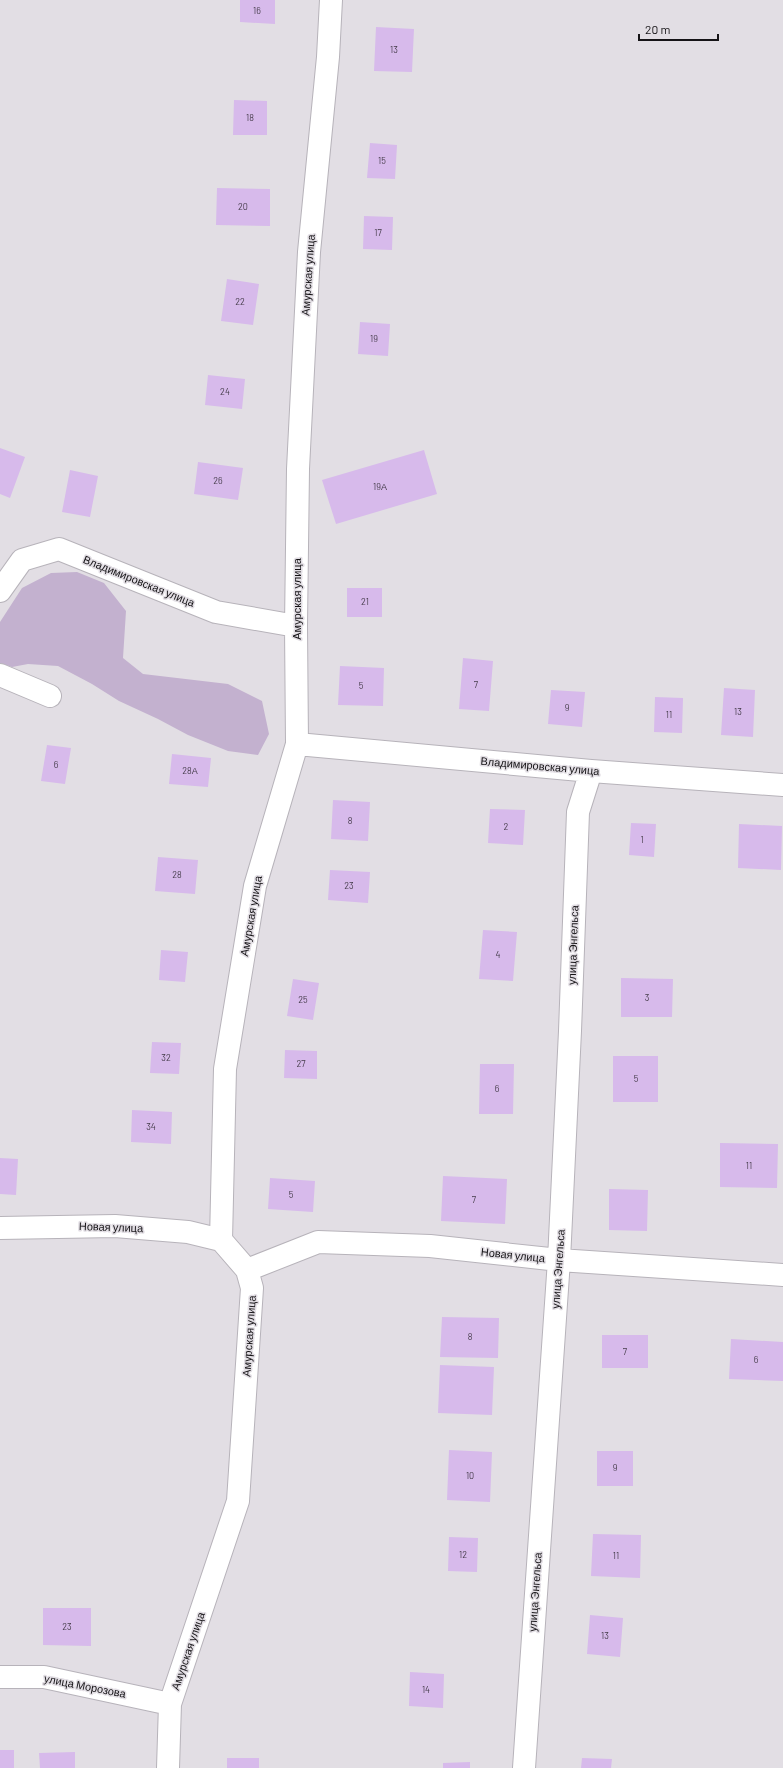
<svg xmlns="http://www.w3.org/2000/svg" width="783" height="1768" viewBox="0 0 783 1768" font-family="Barlow,sans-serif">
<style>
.green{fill:#c3b1cf}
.building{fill:#d7baeb}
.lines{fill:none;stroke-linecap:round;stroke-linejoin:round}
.minor-casing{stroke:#b7b3ba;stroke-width:24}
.minor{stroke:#fff;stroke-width:22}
.labels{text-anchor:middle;stroke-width:3;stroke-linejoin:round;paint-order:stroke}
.number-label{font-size:9px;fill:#463d4b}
.street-label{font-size:11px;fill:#151316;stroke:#e2dee4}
</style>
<rect width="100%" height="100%" fill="#e2dee4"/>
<path class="green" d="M77,572L104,583L126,611L123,658L143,674L228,684L262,701L269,734L258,755L228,751L188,735L158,719L119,701L92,684L58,666L28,664L12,667L0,663V622L22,588L51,573Z"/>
<path class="building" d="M240,0H275V24L240,22Z
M376,27L414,29L412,72L374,71Z
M234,100L267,101V135H233Z
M370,143L397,145L395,179L367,178Z
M217,188L270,189V226L216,225Z
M364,216L393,217L392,250L363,249Z
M227,279L259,284L253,325L221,321Z
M360,322L390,324L388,356L358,354Z
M208,375L245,379L242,409L205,405Z
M0,448L25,457L10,498L0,494Z
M424,450L437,494L336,524L322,480Z
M198,462L243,468L238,500L194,494Z
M70,470L98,476L90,517L62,512Z
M347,588H382V617H347Z
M463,658L493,661L489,711L459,709Z
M340,666L384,668L383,706L338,705Z
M724,688L755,690L753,737L721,735Z
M551,690L585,692L582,727L548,724Z
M655,697L683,698L682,733L654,732Z
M47,745L71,748L65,784L41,781Z
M172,754L211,758L208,787L169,784Z
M333,800L370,802L368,841L331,839Z
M490,809L525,810L523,845L488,843Z
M631,823L656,824L654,857L629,855Z
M739,824L782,826L781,870L738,868Z
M158,857L198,860L195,894L155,891Z
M330,870L370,872L368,903L328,900Z
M483,930L517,932L513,981L479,979Z
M161,950L188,952L185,982L159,980Z
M621,978L673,979L672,1017H621Z
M293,979L319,983L313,1020L287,1016Z
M152,1042L181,1043L179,1074L150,1073Z
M285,1050L317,1051V1079L284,1078Z
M613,1056H658V1102H613Z
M480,1064H514L513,1114H479Z
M132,1110L172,1112L171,1144L131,1142Z
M720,1143L778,1144L777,1188L720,1187Z
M0,1158L18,1159L16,1195L0,1194Z
M443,1176L507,1179L505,1224L441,1221Z
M270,1178L315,1181L313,1212L268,1209Z
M609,1189L648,1190L647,1231L609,1230Z
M442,1317L499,1318L498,1358L440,1357Z
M602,1335H648V1368H602Z
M731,1339L783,1342V1381L729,1379Z
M440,1365L494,1367L492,1415L438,1413Z
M449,1450L492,1452L490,1502L447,1500Z
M597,1451H633V1486H597Z
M593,1534L641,1535L640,1578L591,1576Z
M449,1537L478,1538L477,1572L448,1571Z
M43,1608H91V1646L43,1645Z
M590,1615L623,1618L620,1657L587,1654Z
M410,1672L444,1674L443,1708L409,1706Z
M0,1750H14V1768H0Z
M75,1752V1768H40L39,1753Z
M227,1758H259V1768H227Z
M582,1758L612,1759L611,1768H581Z
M470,1762V1768H443V1763Z"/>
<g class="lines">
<defs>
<path id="minor" d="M0,591L22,560L59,549L216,612L296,626
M0,675L50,696
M297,744L591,771L783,785
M0,1228L115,1226L188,1232L221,1240
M247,1270L318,1242L430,1246L559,1260L783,1275
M0,1677H44L170,1704
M168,1768L170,1704L238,1501L252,1288L247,1270L221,1240L225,1069L255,886L297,744L296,626L298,469L309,252L328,57L331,0
M524,1768L559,1260L570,1031L578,812L591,771"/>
</defs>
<use href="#minor" class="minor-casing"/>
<use href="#minor" class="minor"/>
</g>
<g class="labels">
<g class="number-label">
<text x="257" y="14">16</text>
<text x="394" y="53">13</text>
<text x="250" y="121">18</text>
<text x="382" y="164">15</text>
<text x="243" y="210">20</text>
<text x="378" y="236">17</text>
<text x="240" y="305">22</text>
<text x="374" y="342">19</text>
<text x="225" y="395">24</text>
<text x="218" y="484">26</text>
<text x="380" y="490">19А</text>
<text x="365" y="605">21</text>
<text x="476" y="688">7</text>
<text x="361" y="689">5</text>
<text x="567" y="711">9</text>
<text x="738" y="715">13</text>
<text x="669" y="718">11</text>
<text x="56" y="768">6</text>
<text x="190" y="774">28А</text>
<text x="350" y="824">8</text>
<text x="506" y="830">2</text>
<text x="642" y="843">1</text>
<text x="177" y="878">28</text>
<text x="349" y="889">23</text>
<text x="498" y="958">4</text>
<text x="647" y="1001">3</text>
<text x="303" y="1003">25</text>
<text x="166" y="1061">32</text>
<text x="301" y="1067">27</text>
<text x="636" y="1082">5</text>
<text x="497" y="1092">6</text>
<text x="151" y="1130">34</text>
<text x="749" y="1169">11</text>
<text x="291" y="1198">5</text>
<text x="474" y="1203">7</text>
<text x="470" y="1340">8</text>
<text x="625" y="1355">7</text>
<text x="756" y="1363">6</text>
<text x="615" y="1471">9</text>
<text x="470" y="1479">10</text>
<text x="463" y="1558">12</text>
<text x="616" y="1559">11</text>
<text x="67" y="1630">23</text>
<text x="605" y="1639">13</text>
<text x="426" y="1693">14</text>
</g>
<g class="street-label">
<text transform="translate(308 275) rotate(-86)" y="4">Амурская улица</text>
<text transform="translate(139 581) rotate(22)" y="4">Владимировская улица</text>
<text transform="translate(297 599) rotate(-90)" y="4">Амурская улица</text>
<text transform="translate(540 766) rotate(5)" y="4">Владимировская улица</text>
<text transform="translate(251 916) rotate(-80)" y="4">Амурская улица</text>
<text transform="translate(573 945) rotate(-88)" y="4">улица Энгельса</text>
<text transform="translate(111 1227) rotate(2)" y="4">Новая улица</text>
<text transform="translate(513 1255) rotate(6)" y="4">Новая улица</text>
<text transform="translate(558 1269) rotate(-86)" y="4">улица Энгельса</text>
<text transform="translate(249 1336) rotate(-86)" y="4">Амурская улица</text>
<text transform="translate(535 1592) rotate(-86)" y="4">улица Энгельса</text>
<text transform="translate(188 1651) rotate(-71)" y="4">Амурская улица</text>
<text transform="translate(85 1686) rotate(11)" y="4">улица Морозова</text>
</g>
</g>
<path d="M639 34v6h79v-6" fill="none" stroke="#151316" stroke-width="2"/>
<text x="645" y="34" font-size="12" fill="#151316" stroke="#e2dee4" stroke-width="3" paint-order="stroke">20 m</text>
</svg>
